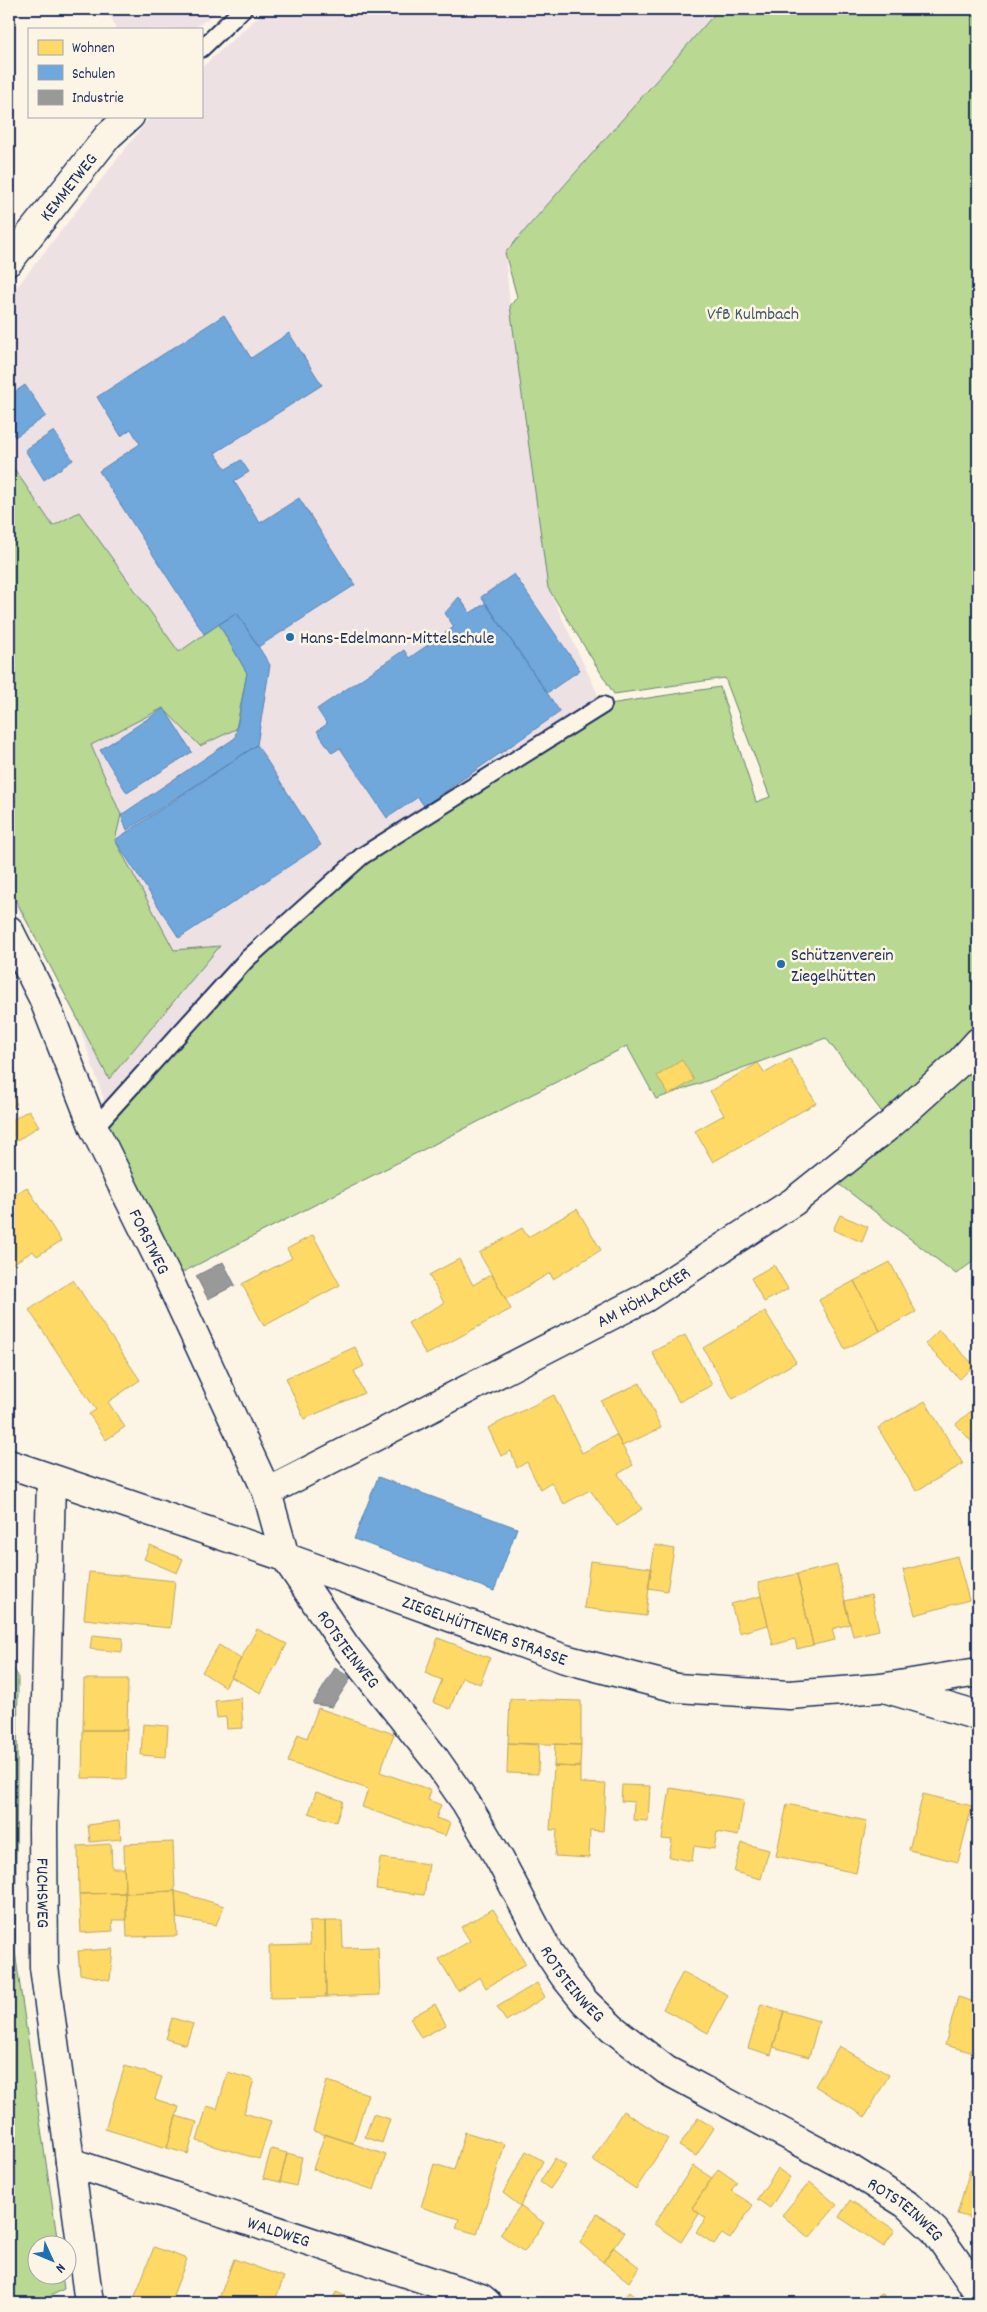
<svg xmlns="http://www.w3.org/2000/svg" width="987" height="2312" viewBox="0 0 987 2312" font-family="Dekko,sans-serif">
<style>
.built{fill:#eee1e4}
.green{fill:#b9d891;stroke:#6a8478}
.homes{fill:#ffd966;stroke:#bba664}
.schools{fill:#6fa8dc;stroke:#5684b6}
.industry{fill:#999;stroke:#737987}
.lines{fill:none;stroke-linecap:round;stroke-linejoin:round}
.lane-casing{stroke:#1b2f5e;stroke-width:20}
.street-casing{stroke:#1b2f5e;stroke-width:31}
.lane{stroke:#fcf5e5;stroke-width:16}
.street{stroke:#fcf5e5;stroke-width:28}
.poi-dot{fill:#1f6fb2;stroke:#fcf5e5;stroke-width:2}
.labels{text-anchor:middle;stroke-width:5;stroke-linejoin:round;paint-order:stroke}
.street-label{font-size:18px;fill:#1b2f5e;stroke:#fcf5e5}
.park-label{font-size:18px;fill:#42596b;stroke:#fcf5e5}
.poi-label{font-size:18px;fill:#1b2f5e;stroke:#fcf5e5;text-anchor:start}
</style>
<rect width="100%" height="100%" fill="#fcf5e5"/>
<filter id="ink" filterUnits="userSpaceOnUse"><feTurbulence type="fractalNoise" baseFrequency=".02" numOctaves="2"/><feDisplacementMap in="SourceGraphic" scale="10" xChannelSelector="R" yChannelSelector="G"/><feConvolveMatrix kernelMatrix="1 2 1 2 8 2 1 2 1" color-interpolation-filters="sRGB"/></filter>
<g filter="url(#ink)">
<path class="built" d="M107,9H222L193,29H117Z
M267,9H719L505,253L510,306L536,403L548,588L603,705L720,687L756,802L627,1046L181,1273L104,1100L78,1022L39,945L9,894V297L151,116H201V68Z"/>
<path class="green" d="M719,9H978V1258L956,1274L827,1175L891,1124L826,1038L656,1099L627,1046L181,1273L94,1128L247,959L362,856L603,705L720,687L756,802L770,797L725,678L614,694L548,588L510,306L517,297L505,253Z
M9,461L53,526L79,512L179,652L219,624L247,673L236,729L200,746L163,708L91,745L121,815L115,840L174,950L220,946L109,1079L9,887Z
M9,1662L18,1676L15,1952L58,2244H38V2274L62,2275L64,2289L37,2303H9Z"/>
<path class="homes" d="M790,1059L816,1103L713,1162L695,1131L724,1115L710,1091L758,1063L765,1073Z
M682,1060L694,1080L669,1095L657,1076Z
M9,1091L17,1104L9,1110Z
M29,1110L39,1126L9,1146V1136L13,1134L9,1128V1122Z
M27,1187L61,1241L37,1256L33,1251L9,1266V1198Z
M577,1209L601,1250L553,1279L550,1273L506,1299L479,1253L522,1228L528,1237Z
M840,1215L868,1227L862,1242L833,1230Z
M313,1235L340,1285L264,1326L242,1284L292,1258L287,1249Z
M459,1259L473,1285L492,1274L511,1309L426,1355L408,1323L444,1303L429,1275Z
M890,1262L916,1312L880,1331L854,1281Z
M774,1265L788,1289L764,1302L751,1278Z
M73,1280L140,1380L108,1402L125,1427L106,1440L89,1414L96,1410L29,1310Z
M854,1281L880,1331L845,1349L819,1300Z
M765,1311L796,1362L733,1399L703,1348Z
M939,1330L974,1365L960,1379L925,1344Z
M685,1335L712,1385L679,1402L652,1352Z
M355,1347L364,1366L354,1371L364,1393L304,1419L286,1378Z
M640,1383L661,1428L622,1446L601,1401Z
M554,1395L582,1453L616,1435L633,1465L618,1474L642,1509L617,1526L590,1490L564,1504L551,1482L540,1489L527,1462L517,1468L511,1451L501,1456L488,1428Z
M925,1401L963,1464L916,1491L878,1428Z
M978,1405V1449L956,1424Z
M150,1545L183,1559L177,1573L144,1559Z
M655,1545L674,1549L667,1591L648,1588Z
M957,1556L969,1600L915,1615L903,1570Z
M590,1561L651,1568L646,1616L584,1608Z
M837,1565L850,1624L832,1629L835,1640L813,1645L797,1574Z
M89,1572L175,1581L170,1628L84,1619Z
M797,1574L813,1645L797,1649L795,1639L773,1645L758,1583Z
M871,1595L879,1630L853,1636L844,1601Z
M761,1596L768,1625L739,1633L731,1604Z
M257,1629L287,1644L261,1693L231,1677Z
M92,1635L123,1638L122,1652L90,1649Z
M438,1638L490,1658L480,1684L462,1677L450,1709L433,1702L442,1680L425,1673Z
M219,1645L241,1659L225,1687L202,1672Z
M84,1679H128L127,1730H83Z
M241,1698L243,1728L227,1729L226,1717L217,1718L215,1701Z
M510,1699L581,1701V1745L508,1743Z
M318,1708L394,1734L380,1772L431,1790L428,1800L441,1805L436,1818L450,1823L445,1836L362,1807L368,1789L288,1762L298,1734L307,1738Z
M143,1724L168,1726L166,1757L141,1755Z
M83,1730H127L126,1779L82,1778Z
M508,1743L539,1745L538,1774L507,1773Z
M555,1744L581,1745L580,1767L554,1766Z
M554,1766L580,1767V1783L606,1784L603,1831L590,1830L589,1858L555,1856L557,1830H550Z
M622,1785L650,1786L648,1821L633,1820L634,1802L621,1801Z
M670,1788L744,1800L738,1836L717,1832L714,1849L694,1846L692,1861L669,1857L672,1840L662,1839Z
M316,1792L343,1801L336,1822L309,1813Z
M923,1794L972,1806L958,1862L909,1850Z
M787,1804L867,1821L856,1873L776,1856Z
M119,1821L121,1839L90,1842L88,1825Z
M173,1842L175,1891L125,1893L124,1844Z
M742,1843L769,1850L761,1879L734,1872Z
M111,1844L112,1868H124L125,1893L79,1894L78,1846Z
M380,1858L429,1864L424,1895L376,1889Z
M175,1891L224,1906L216,1925L177,1918Z
M175,1891L177,1936L127,1937L125,1893Z
M125,1893L127,1920H112L113,1931L81,1933L79,1894Z
M493,1909L526,1964L486,1988L480,1977L458,1991L439,1959L470,1941L461,1927Z
M325,1921L326,1997L270,1998L269,1946L310,1945L309,1922Z
M325,1921H342L343,1948L378,1947L380,1995L326,1997Z
M113,1949L110,1980L80,1974L78,1951Z
M683,1972L728,1995L708,2033L663,2009Z
M537,1983L545,1997L506,2021L497,2007Z
M958,1997L978,2003V2054L945,2045Z
M435,2004L446,2025L421,2038L410,2018Z
M761,2004L784,2011L771,2055L748,2048Z
M784,2011L819,2021L809,2057L773,2047Z
M172,2018L193,2024L186,2045L166,2039Z
M839,2046L889,2075L865,2117L815,2086Z
M125,2066L162,2077L155,2099L179,2107L167,2148L105,2129Z
M228,2072L254,2080L244,2113L271,2121L259,2159L197,2141L207,2106L217,2109Z
M327,2081L368,2094L353,2143L313,2131Z
M623,2111L668,2139L636,2189L592,2160Z
M373,2114L390,2119L382,2143L365,2137Z
M176,2116L197,2122L188,2154L167,2148Z
M698,2118L714,2128L696,2156L679,2146Z
M465,2132L505,2144L477,2234L456,2228L459,2219L421,2207L434,2164L454,2170Z
M325,2134L386,2155L374,2190L313,2169Z
M271,2149L287,2153L280,2182L263,2178Z
M526,2151L543,2161L520,2206L503,2193Z
M287,2153L302,2157L296,2186L280,2182Z
M555,2158L566,2166L550,2189L540,2182Z
M693,2166L712,2178L692,2208L699,2214L681,2242L654,2224Z
M718,2169L737,2182L731,2191L753,2205L730,2239L722,2234L714,2244L696,2232L706,2218L692,2208Z
M778,2169L790,2177L770,2208L757,2199Z
M970,2170L978,2173V2220L957,2214Z
M810,2182L837,2205L809,2238L782,2215Z
M850,2200L895,2230L884,2247L839,2217Z
M520,2206L544,2223L524,2252L500,2234Z
M597,2214L625,2232L603,2262L580,2243Z
M154,2247L187,2259L170,2303H144L134,2299Z
M613,2247L639,2267L629,2282L603,2262Z
M234,2259L284,2277L274,2303H206L208,2297L218,2301Z
M336,2292L361,2303H331Z
M629,2292L642,2303H619Z
M883,2294L886,2303H855Z"/>
<path class="schools" d="M224,315L251,358L289,333L322,385L215,453L226,469L241,460L249,472L234,481L260,523L299,498L355,585L258,647L237,613L204,634L99,471L140,444L131,429L121,436L97,397Z
M25,385L46,416L15,437L9,427V396Z
M54,431L73,460L44,480L25,450Z
M514,574L580,670L547,693L481,597Z
M459,597L470,613L486,603L560,712L424,806L418,797L387,818L340,748L332,753L317,731L327,724L317,709L404,650L409,658L454,627L445,613Z
M237,613L270,665L257,745L127,830L121,815L235,738L247,673L219,624Z
M164,708L192,752L127,793L100,750Z
M257,745L321,845L179,938L115,840Z
M378,1477L517,1528L494,1591L354,1539Z"/>
<path class="industry" d="M223,1262L235,1285L208,1299L196,1276Z
M335,1668L351,1678L332,1707L313,1704Z"/>
<g class="lines">
<defs>
<path id="lane" d="M201,49L243,9
M94,1128L247,959L362,856L603,705"/>
<g id="street">
<path id="s1" d="M9,261L108,136L130,116"/>
<path id="s2" d="M9,930L43,998L94,1128L170,1282L267,1492L285,1557L346,1647L436,1760L466,1803L500,1860L550,1955L564,1976L585,2002L612,2028L666,2070L847,2167L906,2204L935,2231L978,2292"/>
<path id="s3" d="M9,1464L285,1557L565,1659L677,1688L789,1695L881,1688L978,1672"/>
<path id="s4" d="M51,1479L43,1828L44,1967L89,2303"/>
<path id="s5" d="M267,1492L645,1298L793,1202L891,1124L960,1062L978,1042"/>
<path d="M887,1689L978,1716"/>
<path id="s6" d="M70,2162L481,2298L487,2303"/>
</g>
</defs>
<use href="#lane" class="lane-casing"/>
<use href="#street" class="street-casing"/>
<use href="#lane" class="lane"/>
<use href="#street" class="street"/>
</g>
</g>
<g class="poi-dot">
<circle cx="290" cy="637" r="5"/>
<circle cx="781" cy="964" r="5"/>
</g>
<g class="labels">
<g class="street-label">
<text dy="6" stroke="none"><textPath href="#s1" startOffset="95">KEMMETWEG</textPath></text>
<text dy="6" stroke="none"><textPath href="#s2" startOffset="342">FORSTWEG</textPath></text>
<text dy="6" stroke="none"><textPath href="#s5" startOffset="424">AM HÖHLACKER</textPath></text>
<text dy="6" stroke="none"><textPath href="#s3" startOffset="504">ZIEGELHÜTTENER STRASSE</textPath></text>
<text dy="6" stroke="none"><textPath href="#s2" startOffset="798">ROTSTEINWEG</textPath></text>
<text dy="6" stroke="none"><textPath href="#s4" startOffset="414">FUCHSWEG</textPath></text>
<text dy="6" stroke="none"><textPath href="#s2" startOffset="1202">ROTSTEINWEG</textPath></text>
<text dy="6" stroke="none"><textPath href="#s2" startOffset="1608">ROTSTEINWEG</textPath></text>
<text dy="6" stroke="none"><textPath href="#s6" startOffset="220">WALDWEG</textPath></text>
</g>
<g class="park-label">
<text x="753" y="319">VfB Kulmbach</text>
</g>
<g class="poi-label">
<text x="300" y="643">Hans-Edelmann-Mittelschule</text>
<text x="791" y="960">Schützenverein<tspan x="791" dy="21">Ziegelhütten</tspan></text>
</g>
</g>
<rect width="987" height="2312" fill="none" stroke="#fcf5e5" stroke-width="30"/>
<rect x="15" y="15" width="957" height="2282" fill="none" stroke="#1b2f5e" stroke-width="2" filter="url(#ink)"/>
<rect x="28" y="28" width="175" height="90" fill="#fcf5e5" stroke="#a2a6af"/>
<rect x="38" y="40" width="25" height="15" fill="#ffd966" stroke="#a2a6af"/>
<text x="72" y="52" font-size="15" fill="#1b2f5e">Wohnen</text>
<rect x="38" y="65" width="25" height="15" fill="#6fa8dc" stroke="#a2a6af"/>
<text x="72" y="78" font-size="15" fill="#1b2f5e">Schulen</text>
<rect x="38" y="90" width="25" height="15" fill="#999999" stroke="#a2a6af"/>
<text x="72" y="102" font-size="15" fill="#1b2f5e">Industrie</text>
<g transform="translate(52 2260) rotate(134)"><circle r="24" fill="#fcf5e5" stroke="#a2a6af"/>
<path d="M0-4L9 19L0 12L-9 19Z" fill="#1f6fb2"/>
<text y="-8" font-size="14" font-weight="bold" text-anchor="middle" fill="#1b2f5e">N</text>
</g>
</svg>
